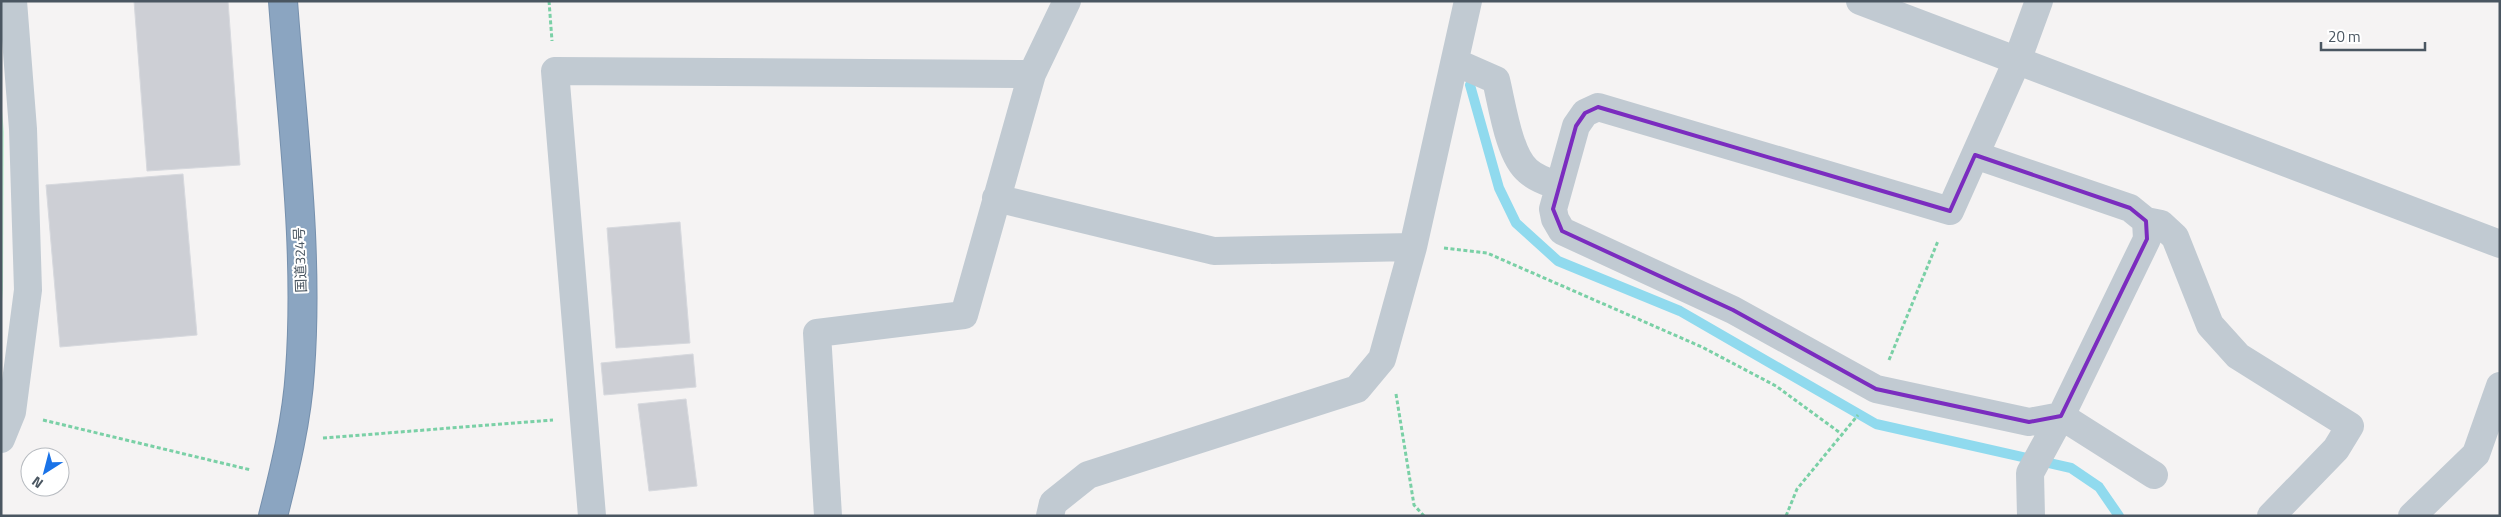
<svg xmlns="http://www.w3.org/2000/svg" width="2501" height="517" viewBox="0 0 2501 517" font-family="'Titillium Web','Noto Sans JP',sans-serif">
<style>
.green{fill:#c3f1d5}
.lines{fill:none;stroke-linecap:round;stroke-linejoin:round}
.stream{stroke:#90daee;stroke-width:10}
.building{fill:#cdcfd5;stroke:#d7d9de}
.highway-casing{stroke:#7690ad;stroke-width:30}
.path{stroke:#7ad0a6;stroke-width:3;stroke-dasharray:4 2.5;stroke-linecap:butt}
.minor{stroke:#c1cad2;stroke-width:28}
.highway{stroke:#8ba5c1;stroke-width:28}
.marked{fill:none;stroke:#7b2cbf;stroke-width:4;stroke-linejoin:round}
.labels{text-anchor:middle;stroke-width:4;stroke-linejoin:round;paint-order:stroke}
.street-label{font-size:14px;fill:#4a5661;stroke:#fff}
</style>
<rect width="100%" height="100%" fill="#f5f3f3"/>
<path class="green" d="M1,100L4,132L3,289L1,314Z"/>
<g class="lines">
<path class="stream" d="M1470,85L1499,188L1516,223L1558,261L1680,311L1876,424L2071,468L2099,487L2119,516"/>
</g>
<path class="building" d="M134,1H228L240,165L147,171Z
M183,174L197,335L60,347L46,185Z
M680,222L690,343L616,348L607,228Z
M693,354L696,387L604,395L601,363Z
M686,399L697,486L649,491L638,404Z"/>
<g class="lines">
<defs>
<path id="highway" d="M273,516C285,469 297,419 300,371C309,248 292,124 283,1"/>
</defs>
<use href="#highway" class="highway-casing"/>
<path class="path" d="M549,1L552,41
M1444,248L1487,253L1702,347L1776,386L1843,435
M1889,360L1938,241
M1396,394L1414,505L1424,516
M43,420L251,470
M323,438L553,420
M1786,516L1797,489L1858,415"/>
<path class="minor" d="M1860,1L2500,244
M2039,1L2017,61L1950,211L1598,107L1585,113L1576,126L1553,209L1555,219L1562,231L1733,310L1876,389L2029,422L2061,416L2154,475
M1455,62L1496,80C1502,104 1509,156 1528,171C1537,179 1548,182 1559,186
M1975,155L2130,208L2146,221L2147,239L2061,416L2030,473L2031,516
M996,198L1214,251L1413,247
M2146,221L2161,224L2175,237L2210,325L2238,356L2350,426L2336,449L2271,516
M1,439L12,412L28,290L23,129L13,1
M592,516L555,71L1032,74
M828,516L817,333L964,315L1032,74L1067,1
M1050,516L1053,503L1088,475L1357,389L1382,359L1413,247L1468,1
M2412,516L2476,454L2500,386"/>
<use href="#highway" class="highway"/>
</g>
<path class="marked" d="M1598,107L1950,211L1975,155L2130,208L2146,221L2147,239L2061,416L2029,422L1876,389L1733,310L1562,231L1553,209L1576,126L1585,113Z"/>
<g class="labels">
<g class="street-label">
<text transform="translate(300 260) rotate(-92)" y="5">国道324号</text>
</g>
</g>
<rect width="2501" height="517" fill="none" stroke="#4a5661" stroke-width="5"/>
<g transform="translate(45 472) rotate(216)"><circle r="24" fill="#ffffff" stroke="#b7bbc0"/>
<path d="M0-4L9 19L0 12L-9 19Z" fill="#1a73e8"/>
<text y="-8" font-size="14" font-weight="bold" text-anchor="middle" fill="#4a5661">N</text>
</g>
<path d="M2321 42v8h104v-8" fill="none" stroke="#4a5661" stroke-width="2.5"/>
<text x="2328" y="42" font-size="15" fill="#4a5661" stroke="#ffffff" stroke-width="4" paint-order="stroke">20 m</text>
</svg>
